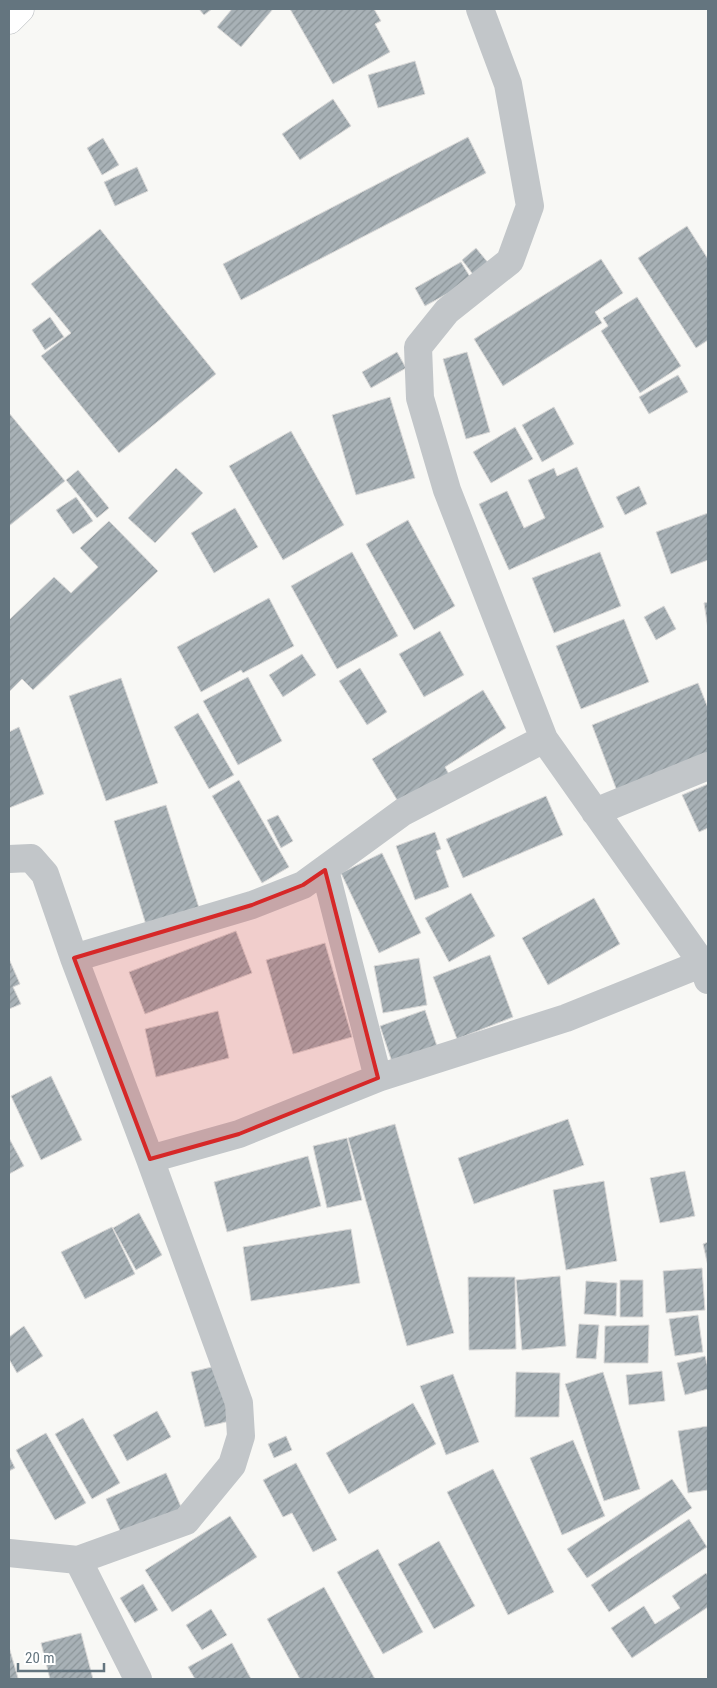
<svg xmlns="http://www.w3.org/2000/svg" width="717" height="1688" viewBox="0 0 717 1688" font-family="'Roboto Condensed',sans-serif">
<style>
.building{fill:url(#building-hatch);stroke:#dad9d8}
.lines{fill:none;stroke-linecap:round;stroke-linejoin:round}
.highway-casing{stroke:#b5b9bc;stroke-width:29}
.street{stroke:#c2c6c9;stroke-width:28}
.highway{stroke:#fff;stroke-width:28}
.marked{fill:#d62828;fill-opacity:0.2;stroke:#d62828;stroke-width:4;stroke-linejoin:round}
</style>
<defs>
<pattern id="building-hatch" width="6" height="6" patternUnits="userSpaceOnUse" patternTransform="scale(1.25)"><rect width="6" height="6" fill="#a8b1b6"/><path d="M-1 1l2-2M0 6l6-6M5 7l2-2" fill="none" stroke="#8c9599"/></pattern>
</defs>
<rect width="100%" height="100%" fill="#f8f8f5"/>
<path class="building" d="M199,9H212L204,15Z
M232,9H273L241,47L217,27Z
M290,9H374L381,21L375,24L390,52L333,84Z
M415,61L425,94L378,108L368,75Z
M333,99L351,126L300,160L282,134Z
M468,137L486,173L241,300L223,264Z
M103,138L119,165L102,175L87,148Z
M137,167L148,191L115,206L104,182Z
M687,226L708,259V340L696,348L638,258Z
M100,229L216,374L119,453L41,356L71,333L31,284Z
M476,248L490,265L475,277L462,260Z
M601,259L623,293L595,312L602,323L503,386L474,339Z
M461,262L472,280L425,306L415,288Z
M637,297L681,366L640,393L601,331L608,326L603,318Z
M50,317L64,337L45,350L32,330Z
M397,352L406,368L371,388L362,372Z
M467,352L490,432L466,439L443,359Z
M678,375L688,392L649,414L639,397Z
M390,397L415,478L356,495L332,415Z
M554,407L574,444L542,462L522,425Z
M9,413L65,481L9,526Z
M515,427L533,459L491,483L473,452Z
M291,431L344,525L283,560L229,466Z
M577,467L604,527L509,570L479,504L507,491L524,528L545,518L528,480L554,468L557,476Z
M176,468L203,493L155,543L128,518Z
M78,470L109,508L97,518L66,480Z
M639,486L647,504L625,515L616,497Z
M76,497L93,521L73,534L56,510Z
M235,508L258,547L214,573L191,533Z
M708,513V560L671,574L656,532Z
M408,520L455,606L414,630L366,544Z
M109,521L158,571L33,690L22,679L9,692V620L54,577L71,593L98,567L80,548Z
M352,552L398,636L337,669L291,586Z
M600,552L621,606L554,633L532,578Z
M269,598L294,646L243,673L241,670L201,692L177,647Z
M708,602V629L704,603Z
M664,606L676,629L656,640L644,617Z
M624,619L649,682L581,709L556,646Z
M440,631L464,675L424,697L399,654Z
M302,654L316,675L283,697L269,675Z
M360,668L387,712L367,725L339,681Z
M248,677L282,741L238,765L203,701Z
M121,678L158,783L106,801L69,696Z
M698,683L708,708V754L617,791L592,725Z
M483,690L506,728L445,767L451,778L402,808L372,759Z
M198,713L234,775L209,789L174,727Z
M19,727L44,794L9,808V732Z
M239,780L289,867L262,883L212,796Z
M708,784V828L699,832L682,795Z
M546,796L563,835L463,878L446,839Z
M166,805L200,911L147,928L114,821Z
M278,815L293,841L281,848L267,820Z
M435,832L441,849L436,851L449,887L415,900L396,846Z
M382,853L421,933L379,953L341,873Z
M471,893L495,936L449,962L425,918Z
M594,898L620,944L548,985L522,938Z
M236,931L252,973L145,1014L129,972Z
M325,943L352,1037L293,1054L266,960Z
M490,955L513,1017L457,1039L433,977Z
M419,958L427,1005L383,1013L374,966Z
M9,959L20,984L13,987L21,1004L9,1009Z
M425,1010L438,1049L393,1065L380,1026Z
M218,1011L229,1058L156,1077L145,1029Z
M51,1076L82,1140L41,1160L11,1096Z
M568,1119L584,1165L474,1204L458,1158Z
M395,1124L454,1333L407,1346L348,1138Z
M9,1138L24,1166L9,1174Z
M347,1138L362,1200L327,1208L313,1146Z
M308,1156L321,1206L227,1232L214,1182Z
M685,1171L695,1216L660,1223L650,1178Z
M604,1181L617,1261L566,1270L553,1190Z
M139,1213L162,1255L136,1270L113,1228Z
M112,1227L135,1274L85,1299L61,1252Z
M351,1229L360,1283L251,1301L243,1247Z
M708,1242V1266L703,1244Z
M702,1268L705,1310L666,1313L663,1271Z
M560,1276L566,1346L522,1350L516,1280Z
M468,1277H515L516,1349L469,1350Z
M620,1280H643V1317H620Z
M586,1281L617,1283L616,1316L584,1314Z
M698,1315L703,1352L675,1356L669,1319Z
M579,1324L599,1325L596,1359L576,1358Z
M649,1325L648,1363H604L605,1326Z
M24,1326L43,1356L17,1373L9,1359V1337Z
M705,1356L708,1368V1389L685,1395L677,1363Z
M216,1366L230,1421L205,1427L191,1372Z
M662,1371L665,1401L629,1405L626,1375Z
M516,1372L560,1373L559,1417H515Z
M603,1372L640,1489L604,1501L565,1384Z
M453,1374L479,1442L446,1455L420,1386Z
M413,1403L436,1444L349,1494L326,1453Z
M157,1411L171,1437L127,1461L113,1435Z
M83,1418L120,1483L92,1499L55,1434Z
M708,1426V1490L688,1493L678,1431Z
M46,1433L86,1503L55,1520L16,1450Z
M286,1436L292,1450L274,1458L268,1444Z
M573,1440L605,1516L562,1535L530,1458Z
M9,1456L15,1468L9,1471Z
M296,1463L337,1540L313,1552L292,1513L283,1517L263,1480Z
M493,1469L554,1592L508,1615L447,1492Z
M166,1473L182,1509L122,1535L106,1499Z
M672,1479L692,1508L587,1578L567,1549Z
M230,1516L257,1557L172,1612L145,1570Z
M689,1519L707,1547L609,1612L591,1585Z
M439,1541L475,1606L434,1629L398,1564Z
M378,1549L423,1632L383,1654L337,1572Z
M706,1573L708,1576V1607L632,1658L611,1628L644,1606L655,1624L680,1608L672,1596Z
M143,1584L158,1610L135,1623L120,1598Z
M324,1587L375,1679H300L267,1619Z
M211,1609L227,1635L202,1650L186,1625Z
M81,1633L93,1679H50L41,1643Z
M232,1643L251,1679H195L188,1667Z
M9,1647L18,1678L11,1679H9Z"/>
<g class="lines">
<defs>
<path id="highway" d="M9,20L20,9"/>
</defs>
<use href="#highway" class="highway-casing"/>
<path class="street" d="M480,9L508,84L530,206L510,261L447,311L418,347L420,398L447,490L544,739L702,963L708,980
M595,812L708,766
M9,859L31,858L45,874L74,958L150,1159L239,1403L241,1436L232,1465L186,1521L78,1560
M325,870L378,1078
M74,958L252,905L303,885L403,812L544,739
M150,1159L239,1134L378,1078L566,1018L708,961
M9,1553L78,1560L138,1679"/>
<use href="#highway" class="highway"/>
</g>
<path class="marked" d="M325,870L378,1078L239,1134L150,1159L74,958L252,905L303,885Z"/>
<rect width="717" height="1688" fill="none" stroke="#64757f" stroke-width="20"/>
<path d="M18 1663v8h86v-8" fill="none" stroke="#64757f" stroke-width="2.5"/>
<text x="25" y="1663" font-size="15" fill="#64757f" stroke="#ffffff" stroke-width="4" paint-order="stroke">20 m</text>
</svg>
